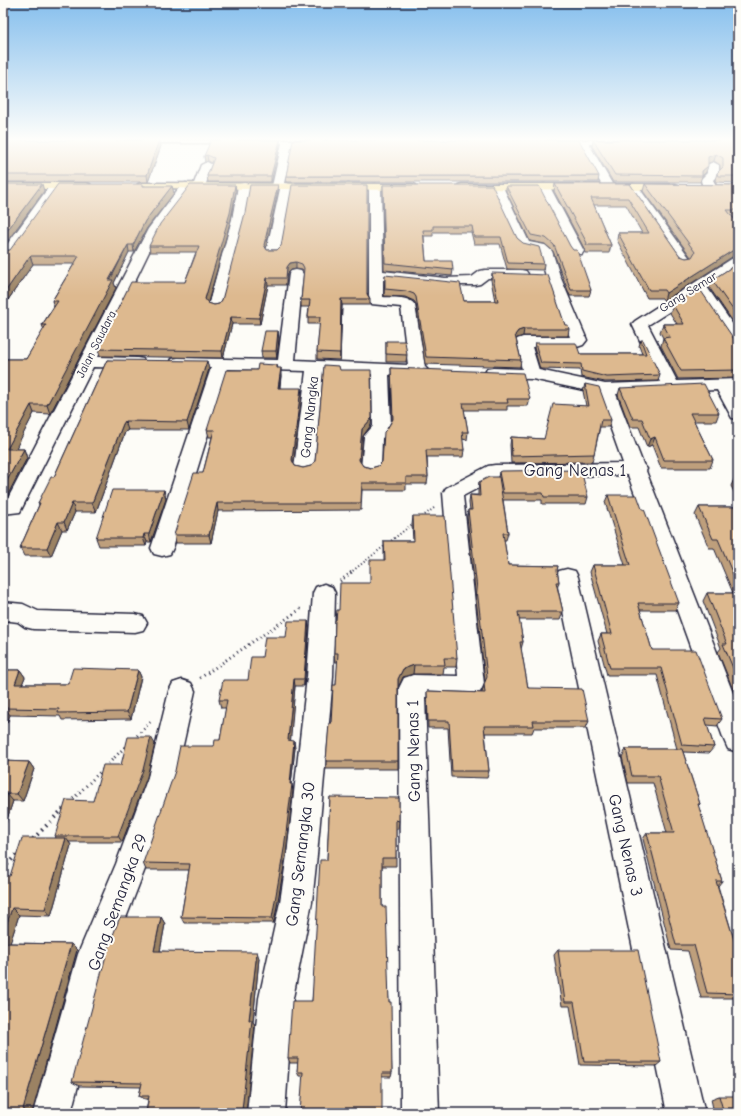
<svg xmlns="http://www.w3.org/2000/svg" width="741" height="1116" viewBox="0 0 741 1116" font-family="'Comic Neue',sans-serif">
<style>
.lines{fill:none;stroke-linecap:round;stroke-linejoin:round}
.minor-casing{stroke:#22223b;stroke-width:3}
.highway-casing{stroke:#22223b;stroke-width:3}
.path-far2{stroke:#22223b;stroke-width:2;stroke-dasharray:1 2.5;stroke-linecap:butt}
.path-far1{stroke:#22223b;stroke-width:3;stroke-dasharray:1 3.5;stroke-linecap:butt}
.path{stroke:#22223b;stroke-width:4;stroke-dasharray:1.5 4.5;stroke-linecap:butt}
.minor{fill:#fdfcf7;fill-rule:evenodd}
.highway{fill:#f9df96;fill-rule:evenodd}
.wall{fill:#be9f7b;stroke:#22223b}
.shaded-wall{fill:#9b8264;stroke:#22223b}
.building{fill:#ddb98f;stroke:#22223b}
.labels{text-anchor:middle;stroke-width:4;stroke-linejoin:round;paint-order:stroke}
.far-street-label{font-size:12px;fill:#22223b;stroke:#fdfcf7}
.street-label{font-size:14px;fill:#22223b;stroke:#fdfcf7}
.near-street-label{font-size:17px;fill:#22223b;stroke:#fdfcf7}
</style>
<rect width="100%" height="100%" fill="#fdfcf7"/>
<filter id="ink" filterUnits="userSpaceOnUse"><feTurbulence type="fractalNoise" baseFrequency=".025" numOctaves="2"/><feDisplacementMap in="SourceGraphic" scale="8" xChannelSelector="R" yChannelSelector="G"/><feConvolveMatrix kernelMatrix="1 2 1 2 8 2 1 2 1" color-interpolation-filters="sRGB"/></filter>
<g filter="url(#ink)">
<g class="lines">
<defs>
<path id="minor" d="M125,140H327L322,143H293L284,183L290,184L292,186L280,252L278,255H268L266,252L280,189L274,188L272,186L282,143H130Z
M546,140H626L627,141L626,143L622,144H589L614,187L612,189H604L579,144H550L546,143L545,141Z
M207,162L213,165L205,186L203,188H195L193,186L201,165Z
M713,162L719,165V174L713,180L717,187L715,189C708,191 701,187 701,179L707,173V165Z
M55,183L59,184L61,186L12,257H3V250L51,184Z
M186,183L190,184L192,186L160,229L98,357L137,358L143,359L145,363L143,367L137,368L93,367L20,512L3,514V500H7L14,487L148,229L182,184Z
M244,183L248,184L250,186L244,219L222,306L220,309L215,310L210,309L208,306L232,219L238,186L240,184Z
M375,184L379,185L381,187L383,271L445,278L472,277L480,271L485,270H521L526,271L528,274L526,277L521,278H488L480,284L475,285H426L398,280H383V297C393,298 409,296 415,305L425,367L429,371L427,375L421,376L389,375L391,426L386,436L382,438L381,468L378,472L371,474L364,472L361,468L364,436L373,426L372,374L323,372L314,468L311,472L304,474L297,472L294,468L306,371L228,369L173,548L170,554L162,556L154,554L151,548L211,368L172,367L170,363L172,359L178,358L278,360L289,274L291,271L296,270L301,271L303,274L295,360L408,365L401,307L371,304L369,301V187L371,185Z
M497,184L501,185L503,187L529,242L545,245L552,251L560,276L587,340L583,345L577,347H532L539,370L605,384L660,382L632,324L635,321L733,258L738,257V267L707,287L738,332V348L732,346L697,294L648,325L677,381L738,379V389H734L738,397V419L732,418L717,390L616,394L643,464L647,469L646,471L738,706V752L728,749L724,740L628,475L499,477L463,496L484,684L480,692L467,698L425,697L439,1113H401L399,688L404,678L413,675L458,676L443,493L446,488L488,466L495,465L623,463L598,393L532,379L493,378L487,377L485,373L487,369L493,368L522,369L515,342L517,339L523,337H570L546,276L539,252L522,248L517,244L491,187L493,185Z
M544,184L548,185L550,187L584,251L582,254H572L570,251L538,187L540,185Z
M633,184L637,185L689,257L691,260L689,263L684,264L679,263L627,187L629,185Z
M567,569L575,571L578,577L705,1113H667L556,577L559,571Z
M324,584L332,587L335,593L333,677L317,855L312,902L293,998L285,1113H247L259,998L280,902L287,855L307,677L313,593L316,587Z
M3,602L23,604L38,611L135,614L143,616L147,623L143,630L135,632L33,629L25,627L18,622L3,620Z
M182,680L191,683L195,691L176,777L145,869L112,954L71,1113H33L78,954L116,864L148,777L169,691L173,683Z"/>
<path id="highway" d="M3,183H86L90,184L92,186L90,188L86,189H3Z
M142,183L412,184L416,185L418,187L416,189L412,190L138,188L136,186L138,184Z
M462,184H674L678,185L680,187L678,189L674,190L458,189L456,187L458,185Z"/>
</defs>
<use href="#minor" class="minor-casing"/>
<use href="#highway" class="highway-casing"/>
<path class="path-far2" d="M422,517L434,508
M350,573L415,522"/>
<path class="path-far1" d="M340,581L352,572
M200,678L302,608
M134,739L150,722
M70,802L126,746
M62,810L65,807"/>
<path class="path" d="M33,839L63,809
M3,869L18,853"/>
<use href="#minor" class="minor"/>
<use href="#highway" class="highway"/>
</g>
<path class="wall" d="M3,140L161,146L148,182H3Z
M280,140V146L271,182H208L207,176L212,163L208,161L205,162L204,156Z
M593,140H738V183L716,182L715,180L717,173L720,170V165L714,161L708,163L706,172L702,176L700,182H613L592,146Z
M286,176H599L598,182H286Z
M555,184H630L680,256L686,258L691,257L643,191L645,184L738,185V218H733L738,224V256L732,257L664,301L662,298H647L617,240L618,233H642L626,205H594L611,245L609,253H585V250L554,191Z
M235,185L236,191L231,219L208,303L214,305L219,304L222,300L278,185V191L265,248L267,250H277L368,294L370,299V305H342L340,360L317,359V352L320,324H308V317L309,307H301V300L304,273L302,270L296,269L291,270L288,273L286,285H268L260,324H232L223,358L100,356L98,349L185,282L196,252H150L149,246Z
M383,185L517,238L544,264L543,270L507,269L500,244H474L471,232H433V236H424L426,261L453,270L452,276L384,270Z
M144,186L174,193L147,228L134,252H129L114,283L116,288L50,414L34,413L15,449H24L27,458L7,496H3V359H26L44,330L42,325L54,306L52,301L74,264H33L3,307V251L10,250Z
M506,186L591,290L589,296H570L553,251L545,244L530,241L506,191Z
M738,263V329L709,287L712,280Z
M492,273L565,325L569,329L568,336H523L517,338L516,339L521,360L520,367L425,364L416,304L414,301L405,297L384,296L385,275L464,301H495L491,280Z
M673,305L734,339L738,340V378L678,379L661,346L663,338L660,332L663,324H677L670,313Z
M278,331L279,339L277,358H262L261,351Z
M641,340L660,375L658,381L605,382L581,377L580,370L540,369L534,348L535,343L580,354H642L639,346Z
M386,341L407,355L406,362H386Z
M107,360L209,369L189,430H128L125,432L96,512H75L67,530H62L51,556H24L20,548L39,505L38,503L54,477Z
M277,365L278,368L281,376L280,388L302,395L293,463L295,466L303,468L311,466L315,461L340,370L371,425L363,436L360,462L363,466L371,468L378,466L382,462L387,429L392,420L391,368L530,399L528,406H507V410H464L468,432L467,440L462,439L464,450L463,457H427L428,477L427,484H406V490H362L361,510L218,511L211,543H176L174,535L203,473L212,437H209L207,430L257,370Z
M585,384L611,420L609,427H600L594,454L592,462L511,463L510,445L511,437L544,439L586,406L583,391Z
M620,388L719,413L716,421H694L713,460L710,468H661L652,445L647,447L639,427H630L618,395Z
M499,472L588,497L586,504H542V500H503L508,533L506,540H504L508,565L558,566L557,570L559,582L557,589L563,612L560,620H519L523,642L521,649L528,688L589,721L586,728H534L532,733H485L489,771L487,778L451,777L448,728H428L427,699V691L482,693L484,684L485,681L467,517L468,510H470L469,503L470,495H478V490L479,482L498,477Z
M735,477H738V500L731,486Z
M164,490L166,499L151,542H147L146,546H99L96,538Z
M608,495L679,603L675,610H640L652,650L722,719L717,726L707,725L714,747L709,753L683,752L700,804L698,806L722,881L718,886L738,953V998H701L688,951L671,950L643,839L647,833H667L653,783H628L622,757L626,749H677L657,675H607L598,641L601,634H607L590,572L593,565H625L605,502Z
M699,507H738V702L718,652L721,648L703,601L707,593H733L714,548H709L695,515Z
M413,516L457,658L456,667H444L443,674H413L403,677L398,687V769H326V761L336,685L338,662H335L334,653L336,620L339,610L370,583L384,560V541H413L412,525Z
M308,621L309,629L304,686H295L290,740L295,748L291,784L293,791L286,855L274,923H184L181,917L189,870H146L143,863L214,746L220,740L226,708H221L219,700L248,680L262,657L286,637Z
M3,670H20L25,677L22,684H68L138,670L141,677L131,719L62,720L60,716L10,715L7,723H3Z
M155,744L147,777L122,842H69L71,845L51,916L19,915L10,943L71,944L77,950L32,1113H3L10,876L56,838L55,836L93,801L121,765Z
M3,761L29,762L34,769L23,801H13L3,831Z
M330,797L399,821L398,829H396V866H382V907L389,1002L392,1073L391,1077L299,1076L297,1072L298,1063H290L288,1058L312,1001L327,860Z
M161,917L165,924L160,951L259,958L253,1022L255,1025L246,1111H248L250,1113H146L148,1099H145L139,1096L141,1087L79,1086L72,1082Z
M558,950L661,1062L656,1066L580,1065L570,1006H562L554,955Z
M719,1096L738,1113H714L711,1099Z"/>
<path class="shaded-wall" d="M159,140L161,146L148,182L147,175Z
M280,140V146L271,182V176Z
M716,154L714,161L706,164L708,157Z
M207,155L208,161L205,162L204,156Z
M708,166L706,172L702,176V171Z
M42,184L44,191L3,247V236Z
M235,185L236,191L231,219L207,306L205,299Z
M278,185V191L265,252L264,245Z
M172,186L174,193L147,228L134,252L133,245L145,221Z
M128,245L129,252L114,283L116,288L50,414L47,405Z
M735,249H738V256L732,257L664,301L666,293Z
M30,256L33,264L3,307V295Z
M296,262V269L291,270L288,273L286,285V278L287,267L290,263Z
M267,278L268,285L260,324L259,318Z
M341,299L342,305L340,360V353Z
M231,317L232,324L223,358L222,351Z
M524,329L523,336L517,338L514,342L515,335L518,331Z
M278,331L279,339L277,358L276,351Z
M207,361L209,369L189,430L187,422Z
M281,368V376L278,395V388Z
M301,388L302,395L293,468L292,460Z
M31,405L34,413L11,458L7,449Z
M372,418L371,425L363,436L360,468L359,460L362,429Z
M125,421L128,430L125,432L96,512L92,503L123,424Z
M655,437L652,445L647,447L650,439Z
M24,449L27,458L7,496L3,488Z
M164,490L166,499L151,542L149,534Z
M72,503L75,512L67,530L64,522Z
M217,503L218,511L211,543L209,535Z
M58,522L62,530L51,556L47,548Z
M144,534L147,542L146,546L143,538Z
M308,621L309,629L304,686V679Z
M414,665L413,674L403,677L398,688V679L403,669Z
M20,670L25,677L19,692L15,684Z
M138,670L141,677L131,719L127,712Z
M294,679L295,686L290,748L288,740Z
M5,708L10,715L7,723L3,717V714Z
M151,737L155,744L147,777L122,842L118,836Z
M294,741L295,748L291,785L292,784L293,791L286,855L274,923L272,918L290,784Z
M29,762L34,769L23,801L17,794Z
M7,794L13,801L3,831V806Z
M66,838L71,845L51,916L45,909Z
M12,908L19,915L8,950L3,946V935Z
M161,917L165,924L159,957L154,951Z
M71,944L77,950L32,1113H25L23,1109Z
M257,952L259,958L253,1022L255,1025L246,1113L242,1110L249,1020Z"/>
<path class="building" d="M3,140H159L147,175H3Z
M211,140H280L271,176H207L214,158L207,155L204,156Z
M293,140H579L599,176H286Z
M593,140H738V176H718L717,173L723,167V158L716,154L708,157V166L702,171V176L615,175Z
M3,184H42L3,236Z
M58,184H143V186H172L145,221L133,245H128L109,280H113L47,405H31L7,449H24L3,488V359H26L46,325H42L58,301H52L79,256H30L3,295V251L10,250Z
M555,184H630L680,256L686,258L692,257L695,252L645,184L738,185V210H727L738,224V249H735L666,293L664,290H649L618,233H649L628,198H591L611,245H586L587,243Z
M190,185H235L230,213L205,299L208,303L214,305L219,304L222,300L245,213L250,185H278L264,245L267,250H277L281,246L292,185H367V294L370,299H341L340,353L317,352L320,317H308L310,300H301L304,268L302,264L296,262L290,263L287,267L286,278H267L259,318L231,317L222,351L98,349L131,282H185L199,246H149L160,224Z
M383,185H492L517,238L523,243L539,247L544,264L508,263L501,237H474L472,226H433V230H423L426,261H452L453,270L385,263Z
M506,186H539L570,246L573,250H577L591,290H571L554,245L546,238L531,235Z
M738,263V317L712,280Z
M492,273L548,275L565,325H568L569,329H524L518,331L515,335L521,360L426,357L416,297L414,294L406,291L385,289V275L460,283L464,301H498Z
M699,288L734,339L738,340V370L681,371L663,338L670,337L663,324H684L673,305Z
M265,331H278L276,351H261Z
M641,340H643L660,375L607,377L582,371L581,364L541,363L535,343H576L580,354H646Z
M386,341H405L407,355L386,354Z
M107,360L207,361L187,422L125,421L123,424L92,503H72L64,522H58L47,548H20L40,503H38L51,477H54Z
M258,364L277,365V368H281L278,388H301L292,460L295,466L303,468L311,466L315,461L324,365L339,366L340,370H371L372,418L362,429L359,460L363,466L371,468L378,466L382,462L384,432L387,429L393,419L391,368L523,373L530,399H507L508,403H463L468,432H462L464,450H426L428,477H406V483H362L361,503H217L209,535H174L194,473H203L214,430H207L226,370H257Z
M585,384L599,387L611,420H601L594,454L512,456L511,437L544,439L553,404L589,406Z
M704,384L719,413H690L713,460H664L655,437L650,439L642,419H633L620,388Z
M581,470L588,497H544L543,493H503L499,472L501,471Z
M489,477H499L508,533H503L508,565L558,566L557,570L559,582H556L563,612H518L523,642H520L528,688L582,689L589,721H533L534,726H484L489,771H452L449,721H428L427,691L485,693L484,684L487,677L468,510H472L470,495L480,496L479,482Z
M735,477H738V483Z
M112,490H164L149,534H144L143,538H96Z
M608,495H637L642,509H644L679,603H638L652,650H696L722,719L705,718L714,747L682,745L661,668H610L601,634H612L593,565H630Z
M699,507H738V586L718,539H713Z
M413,516H445L457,658H444L445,665H414L403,669L398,679V761H326L329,723H331L333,685H336L338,653H334L335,620H336L337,610H339L340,583H370V560H385L384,541H414Z
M707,593H738V680L723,644H727Z
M288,621H308L304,679H294L288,740L294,741L290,784H292L284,849L272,918L181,917L190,864L143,863L175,771L180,746H214L215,740H220L227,700H219L223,680H248L251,657H262L265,637H286Z
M73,668L138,670L127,712L58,713L59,709L5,708L3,714V670H20L15,684H68Z
M128,737H151L143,770L118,836H55L66,800L93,801L103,765H121Z
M626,749H682L700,804H698L722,881H716L738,953V994L707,993L694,945H676L647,833H674L658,776H632Z
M3,761L29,762L17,794H7L3,806Z
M330,797L399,798V821L396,820V858H382V907H386L389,1002H391L392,1073H382V1113H300L303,1072H297L298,1058H288L292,1001H312L320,860H327Z
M22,838H66L45,909L12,908L3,935V875L10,876Z
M120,917H161L154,951L257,952L249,1020H252L242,1110L248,1111V1113H146L149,1096H139L142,1083L72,1082L108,948Z
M3,943L71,944L23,1109L25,1111V1113H3Z
M558,950H638L661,1062H584L574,1002H565Z
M719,1096H738V1113H724Z"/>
</g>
<linearGradient id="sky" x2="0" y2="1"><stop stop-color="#86bfed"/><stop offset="0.47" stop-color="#fefefb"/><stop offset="1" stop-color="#fefefb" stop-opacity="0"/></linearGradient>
<rect width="741" height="296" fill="url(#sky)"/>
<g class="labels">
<g class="far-street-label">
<text transform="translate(688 292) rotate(-32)" y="4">Gang Semar</text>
<text transform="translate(96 344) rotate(-63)" y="4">Jalan Saudara</text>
</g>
<g class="street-label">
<text transform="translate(309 417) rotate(-84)" y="5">Gang Nangka</text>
</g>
<g class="near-street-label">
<text x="575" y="476">Gang Nenas 1</text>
<text transform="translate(413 751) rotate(-91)" y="6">Gang Nenas 1</text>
<text transform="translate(626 845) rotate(77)" y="6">Gang Nenas 3</text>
<text transform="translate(300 854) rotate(-83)" y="6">Gang Semangka 30</text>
<text transform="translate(117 902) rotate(-70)" y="6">Gang Semangka 29</text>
</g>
</g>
<rect width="741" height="1116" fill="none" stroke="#fdfcf7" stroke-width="16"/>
<rect x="8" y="8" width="725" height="1100" fill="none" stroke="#22223b" stroke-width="1.5" filter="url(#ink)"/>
</svg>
